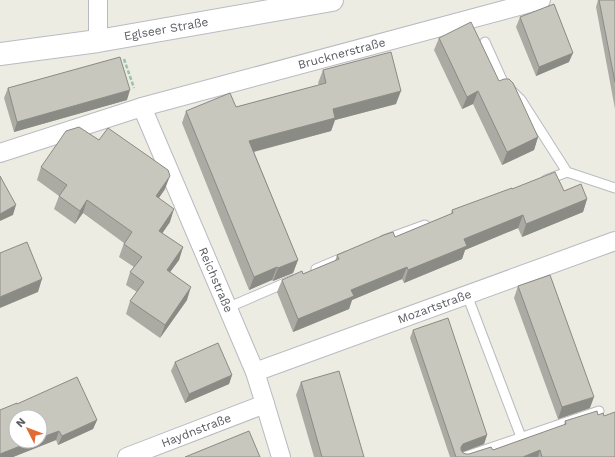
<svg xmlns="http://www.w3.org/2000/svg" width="615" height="457" viewBox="0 0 615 457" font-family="'Work Sans',sans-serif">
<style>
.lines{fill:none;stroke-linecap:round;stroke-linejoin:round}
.lane-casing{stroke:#b9bac0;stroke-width:11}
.street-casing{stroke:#b9bac0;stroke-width:20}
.secondary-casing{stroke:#babbc3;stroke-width:24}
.path{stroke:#99c3af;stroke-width:2.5;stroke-dasharray:4 2;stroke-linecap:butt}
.lane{stroke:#fff;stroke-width:9}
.street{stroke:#fff;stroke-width:18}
.secondary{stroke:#fff;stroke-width:22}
.wall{fill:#ababa3}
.shaded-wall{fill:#8b8b85}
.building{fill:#c7c7be;stroke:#8b8b85}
.labels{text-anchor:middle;stroke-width:3;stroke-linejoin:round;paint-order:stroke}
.street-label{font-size:12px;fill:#5a5c62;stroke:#fff}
</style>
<rect width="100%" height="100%" fill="#ecece2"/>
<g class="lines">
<defs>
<path id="lane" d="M485,42L503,82L521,100L567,172
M546,180L567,172L615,188
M384,240L425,225
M316,269L347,256
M467,295L521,437
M227,308L292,280
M464,457L599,411"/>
<g id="street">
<path d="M98,0V41"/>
<path id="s1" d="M142,107L255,372L265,404L281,457"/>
<path id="s2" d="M0,153L142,107L541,0"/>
<path id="s3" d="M255,372L615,241"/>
<path id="s4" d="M127,457L265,404"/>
</g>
<g id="secondary">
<path id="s5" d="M0,54L98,41L332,0"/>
</g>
</defs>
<use href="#lane" class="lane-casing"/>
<use href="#street" class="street-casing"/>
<use href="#secondary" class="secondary-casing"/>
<path class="path" d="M124,59L134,88"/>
<use href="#lane" class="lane"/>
<use href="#street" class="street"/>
<use href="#secondary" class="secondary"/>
</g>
<path class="wall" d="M598,0H615V109L596,7Z
M520,17L569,62L536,76L516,27Z
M439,38L538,137L534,150L502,165L473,104L462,109L434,50Z
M323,70L396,104L335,120L331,131L254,152L298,260L293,273L273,281L272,280L249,290L182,123L186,111L236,107L319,85L318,83Z
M8,88L127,100L14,132L4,98Z
M41,167L165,189L159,198L170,222L162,233L183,247L179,260L170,272L187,300L160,338L126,314L130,301L137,292L126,285L130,272L134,267L119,257L124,243L83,213L75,224L54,209L59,196L37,180Z
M512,189L564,191L587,199L583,212L522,237L518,228L465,250L462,259L404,283L402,279L352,300L349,309L293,332L277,292L282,280L303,274L335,261L337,255L395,237L451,214L452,210Z
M518,286L590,408L558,419L514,298Z
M413,330L487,435L484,444L462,452L463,453L466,454H469L493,450L564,425L565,421L598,415L604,416L615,457H450L410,338Z
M175,362L232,375L229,384L185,403L171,371Z
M301,382L364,457H314L296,395Z
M17,404L97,420L93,429L58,445L56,440L13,457H0Z"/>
<path class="shaded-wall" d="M573,53L569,62L536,76L539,67Z
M130,90L127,100L14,132L17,122Z
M401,91L396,104L335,120L331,131L245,154L249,141L333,109Z
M478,91L473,104L462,109L467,97Z
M538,137L534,150L502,165L507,152Z
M170,176L165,189L151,209L156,196Z
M587,199L583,212L522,237L526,224Z
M87,200L83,213L75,224L80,211Z
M16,205L13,215L0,221V214Z
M174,209L170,222L155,244L159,231Z
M523,215L518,228L465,250L462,259L404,283L408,270L464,239Z
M183,247L179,260L162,283L167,270Z
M298,260L293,273L273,281L278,268Z
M277,267L272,280L249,290L254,277Z
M407,267L402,279L352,300L349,309L293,332L298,319L351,290Z
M42,279L38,292L0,308V297Z
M191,287L187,300L160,338L165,325Z
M232,375L229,384L185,403L189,394Z
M594,397L590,408L558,419L562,407Z
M97,420L93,429L58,445L62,436Z
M59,431L56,440L13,457H0V454L33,441H40V438Z
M487,435L484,444L460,453L461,447L463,444Z
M540,450L538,457H523Z"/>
<path class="building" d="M599,0H615V82Z
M554,4L573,53L539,67L520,17Z
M471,22L499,81L504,79H509L513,83L538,137L507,152L478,91L467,97L439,38Z
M391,52L401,91L333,109L335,118L249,141L298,260L278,268L277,267L254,277L186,111L230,93L236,107L326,83L323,70Z
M120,57L130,90L17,122L8,88Z
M79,127L99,140L108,128L168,170L170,176L156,196L174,209L159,231L183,247L167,270L191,287L165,325L130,301L144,282L130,272L142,257L124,244L132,232L87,200L80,211L59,196L67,185L41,167L66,131Z
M555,172L564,191L581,184L587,199L526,224L523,215L464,239L467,246L408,270L407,267L351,290L354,296L298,319L282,280L302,271L303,274L339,259L337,255L384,235L393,232L395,237L453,213L452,210L512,188V189Z
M0,176L16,205L0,214Z
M27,242L42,279L0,297V253Z
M550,275L594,397L562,407L518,286Z
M448,318L487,435L463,444L461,447V450L463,453L466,454H469L491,447L493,450L566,424L565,421L597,411L598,415L603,413L604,416L615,412V457H542L540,450L523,457H456L413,330Z
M218,343L232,375L189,394L175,362Z
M339,371L364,457H322L301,382Z
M77,377L97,420L62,436L59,431L40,438V417H16V441H33L0,454V410L17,403V404Z
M249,431L260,457H185Z"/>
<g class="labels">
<g class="street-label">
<text dy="4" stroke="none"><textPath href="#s5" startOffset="168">Eglseer Straße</textPath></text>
<text dy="4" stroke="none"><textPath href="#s2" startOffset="356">Brucknerstraße</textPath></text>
<text dy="4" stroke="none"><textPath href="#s1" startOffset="188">Reichstraße</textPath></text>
<text dy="4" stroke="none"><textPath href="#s3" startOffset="191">Mozartstraße</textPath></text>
<text dy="4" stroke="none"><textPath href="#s4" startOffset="74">Haydnstraße</textPath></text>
</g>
</g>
<g transform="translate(28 429) rotate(312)"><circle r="19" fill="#ffffff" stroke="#bdbec0"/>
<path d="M0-3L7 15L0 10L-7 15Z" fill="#e06c34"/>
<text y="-6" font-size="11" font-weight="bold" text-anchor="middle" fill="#5a5c62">N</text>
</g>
</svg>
